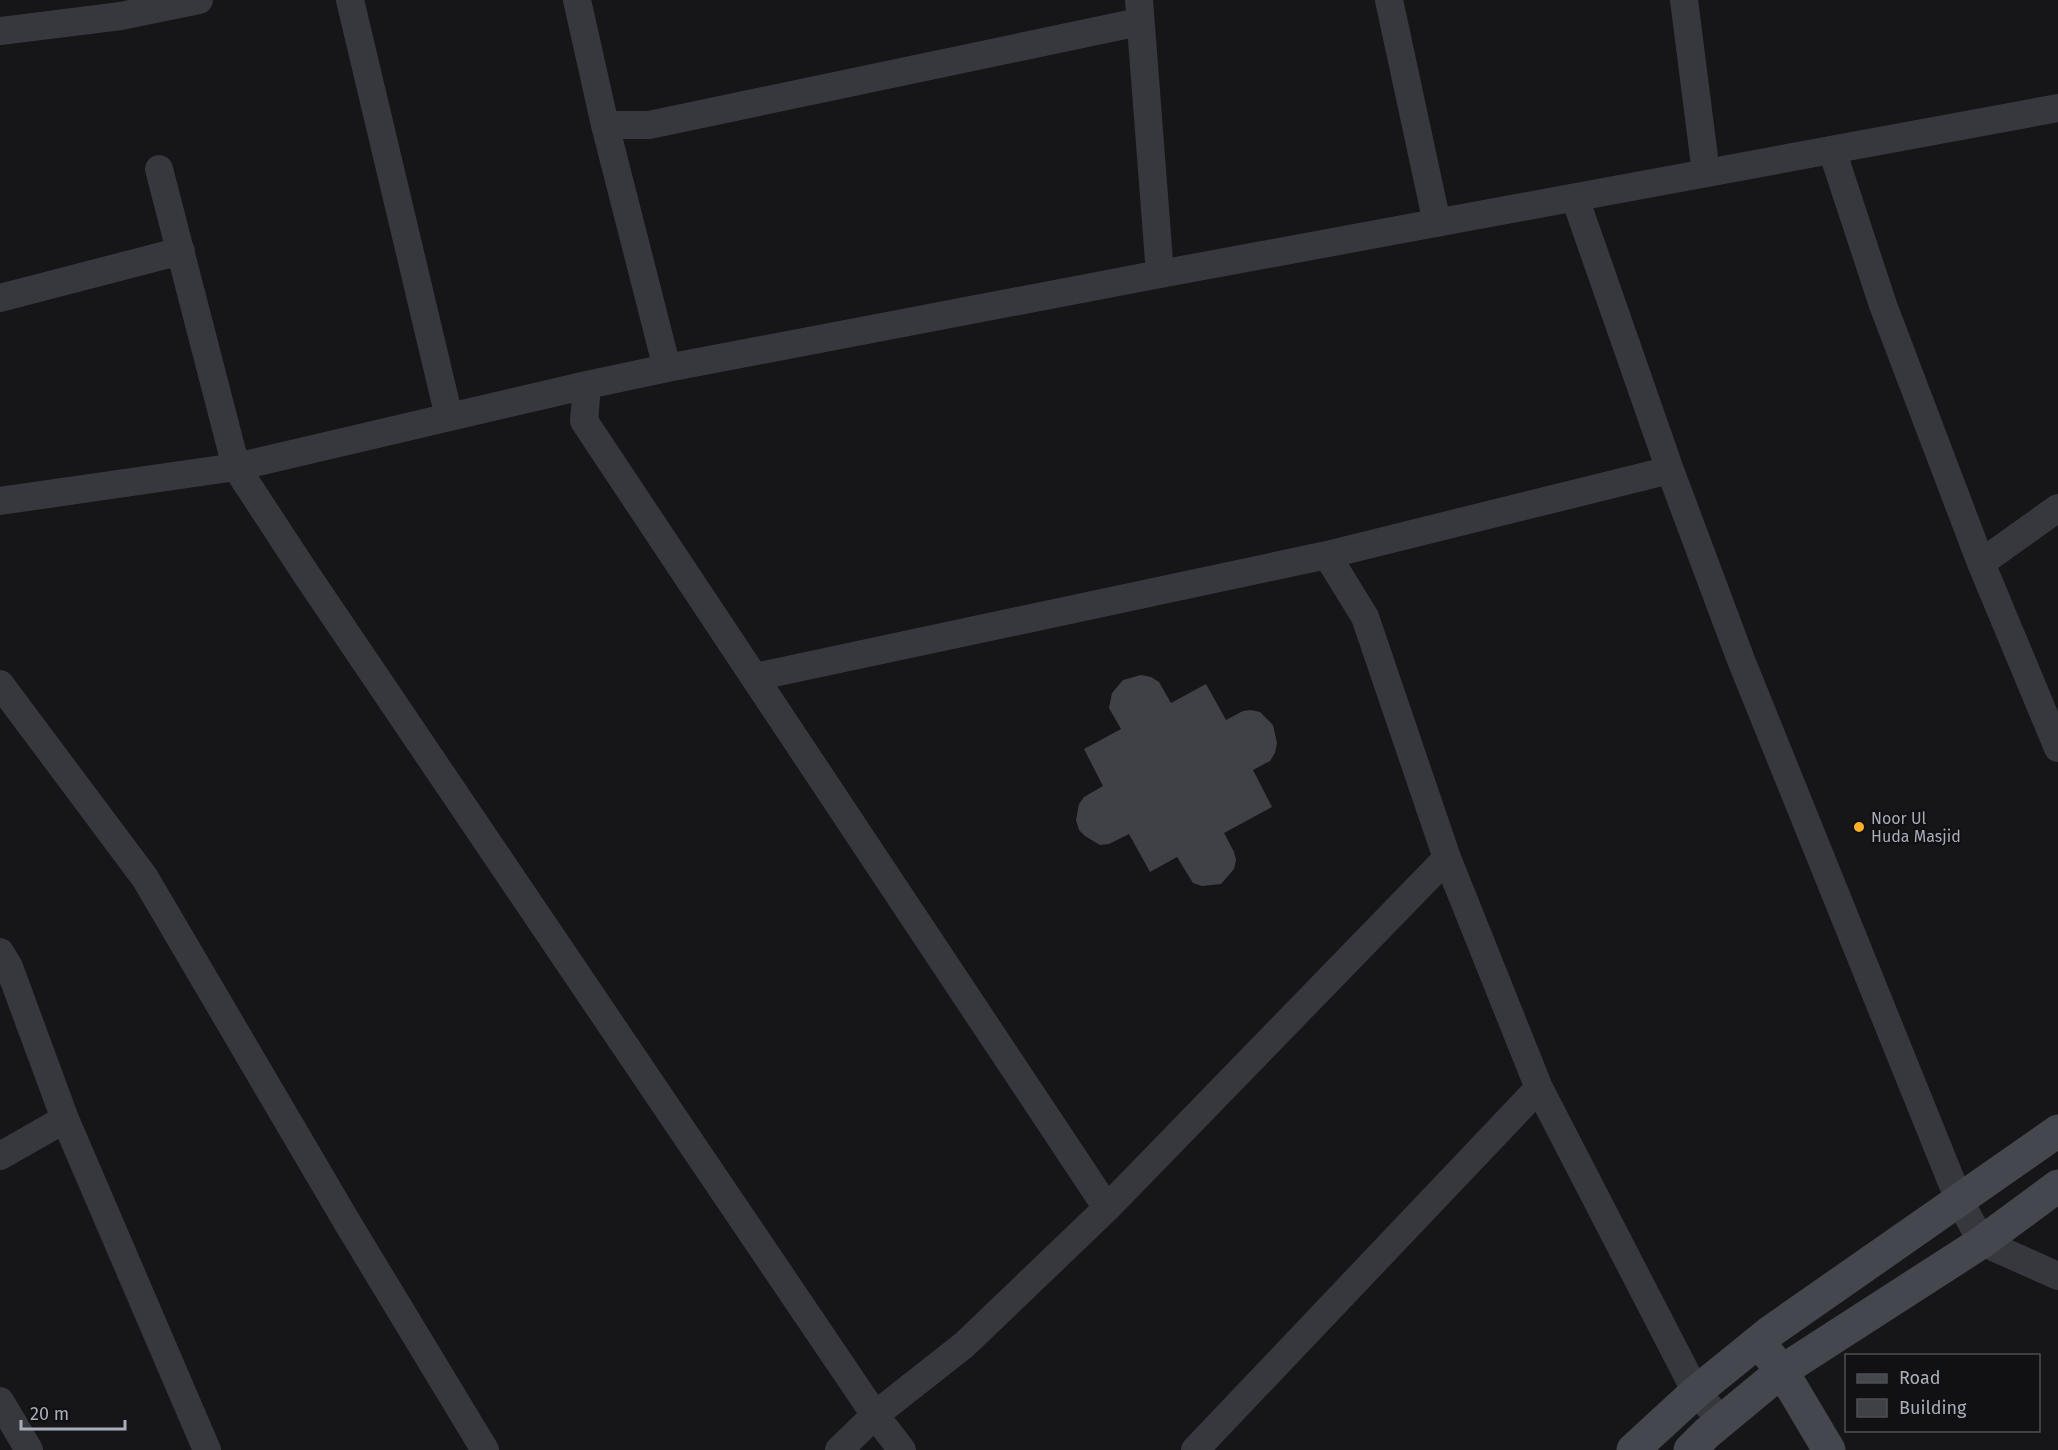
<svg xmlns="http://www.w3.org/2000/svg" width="2058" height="1450" viewBox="0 0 2058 1450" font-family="'Fira Sans',sans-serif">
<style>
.building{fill:#404146}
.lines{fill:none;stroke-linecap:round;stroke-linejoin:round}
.street{stroke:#37383e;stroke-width:28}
.secondary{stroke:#45474e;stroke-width:33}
.poi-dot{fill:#feb029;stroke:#111114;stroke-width:2}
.labels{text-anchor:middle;stroke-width:4.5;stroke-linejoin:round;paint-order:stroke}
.poi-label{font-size:16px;fill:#a8adb9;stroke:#111114;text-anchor:start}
</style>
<rect width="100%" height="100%" fill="#161619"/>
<path class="building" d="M1141,675L1151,677L1159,682L1171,703L1206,684L1226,720L1243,711L1251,710L1260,712L1273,725L1277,743L1275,753L1270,761L1253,770L1272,807L1224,833L1234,852L1236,860L1234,869L1221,884L1202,886L1193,883L1177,857L1150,872L1129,834L1109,844L1100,845L1085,836L1079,830L1076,820L1079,804L1084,797L1103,786L1084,749L1121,729L1109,708L1112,693L1123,680Z"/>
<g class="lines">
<path class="street" d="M350,0L449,417
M577,0L605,125L667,368
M1139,0L1160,274
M1389,0L1437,223
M1684,0L1706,173
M0,31L121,16L199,0
M605,125H649L1139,22
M1832,150L1883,305L1981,563
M159,169L236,467L306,574L875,1415L839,1450
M1575,198L1670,470L1741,660L1959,1200L1982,1242L2058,1276
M0,298L181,251
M0,501L236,467L587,385
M2058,508L1981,563L2058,748
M1327,555L1670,470
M755,677L1327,555L1365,617L1447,858L1107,1208L584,421L587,385L667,368L1160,274L2058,108
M0,684L145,878L347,1222L485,1450
M1447,858L1539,1088L1696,1392L1722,1421
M0,952L9,967L65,1119
M0,1156L65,1119L207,1450
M0,1401L29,1450
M902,1450L875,1415L964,1345L1107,1208
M1195,1450L1539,1088"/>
<path class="secondary" d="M1769,1355L1782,1371L1829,1450
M1633,1450L1696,1392L1770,1332L2058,1131
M1690,1450L1707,1433L1782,1371L1982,1242L2058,1186"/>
</g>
<circle class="poi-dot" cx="1859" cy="827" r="6"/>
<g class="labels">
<g class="poi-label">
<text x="1871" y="824">Noor Ul<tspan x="1871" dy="18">Huda Masjid</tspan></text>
</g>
</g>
<rect x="1845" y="1354" width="195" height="78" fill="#111114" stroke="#4d4f56" stroke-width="1.5"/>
<rect x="1857" y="1374" width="30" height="9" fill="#45474e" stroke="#4d4f56" stroke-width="1.5"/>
<text x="1899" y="1384" font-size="18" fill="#a8adb9">Road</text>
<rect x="1857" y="1399" width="30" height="18" fill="#404146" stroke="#4d4f56" stroke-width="1.5"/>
<text x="1899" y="1414" font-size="18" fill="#a8adb9">Building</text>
<path d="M21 1420v9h104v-9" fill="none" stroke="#a8adb9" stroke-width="3"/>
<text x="30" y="1420" font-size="18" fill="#a8adb9" stroke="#111114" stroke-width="4.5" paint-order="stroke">20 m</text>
</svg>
